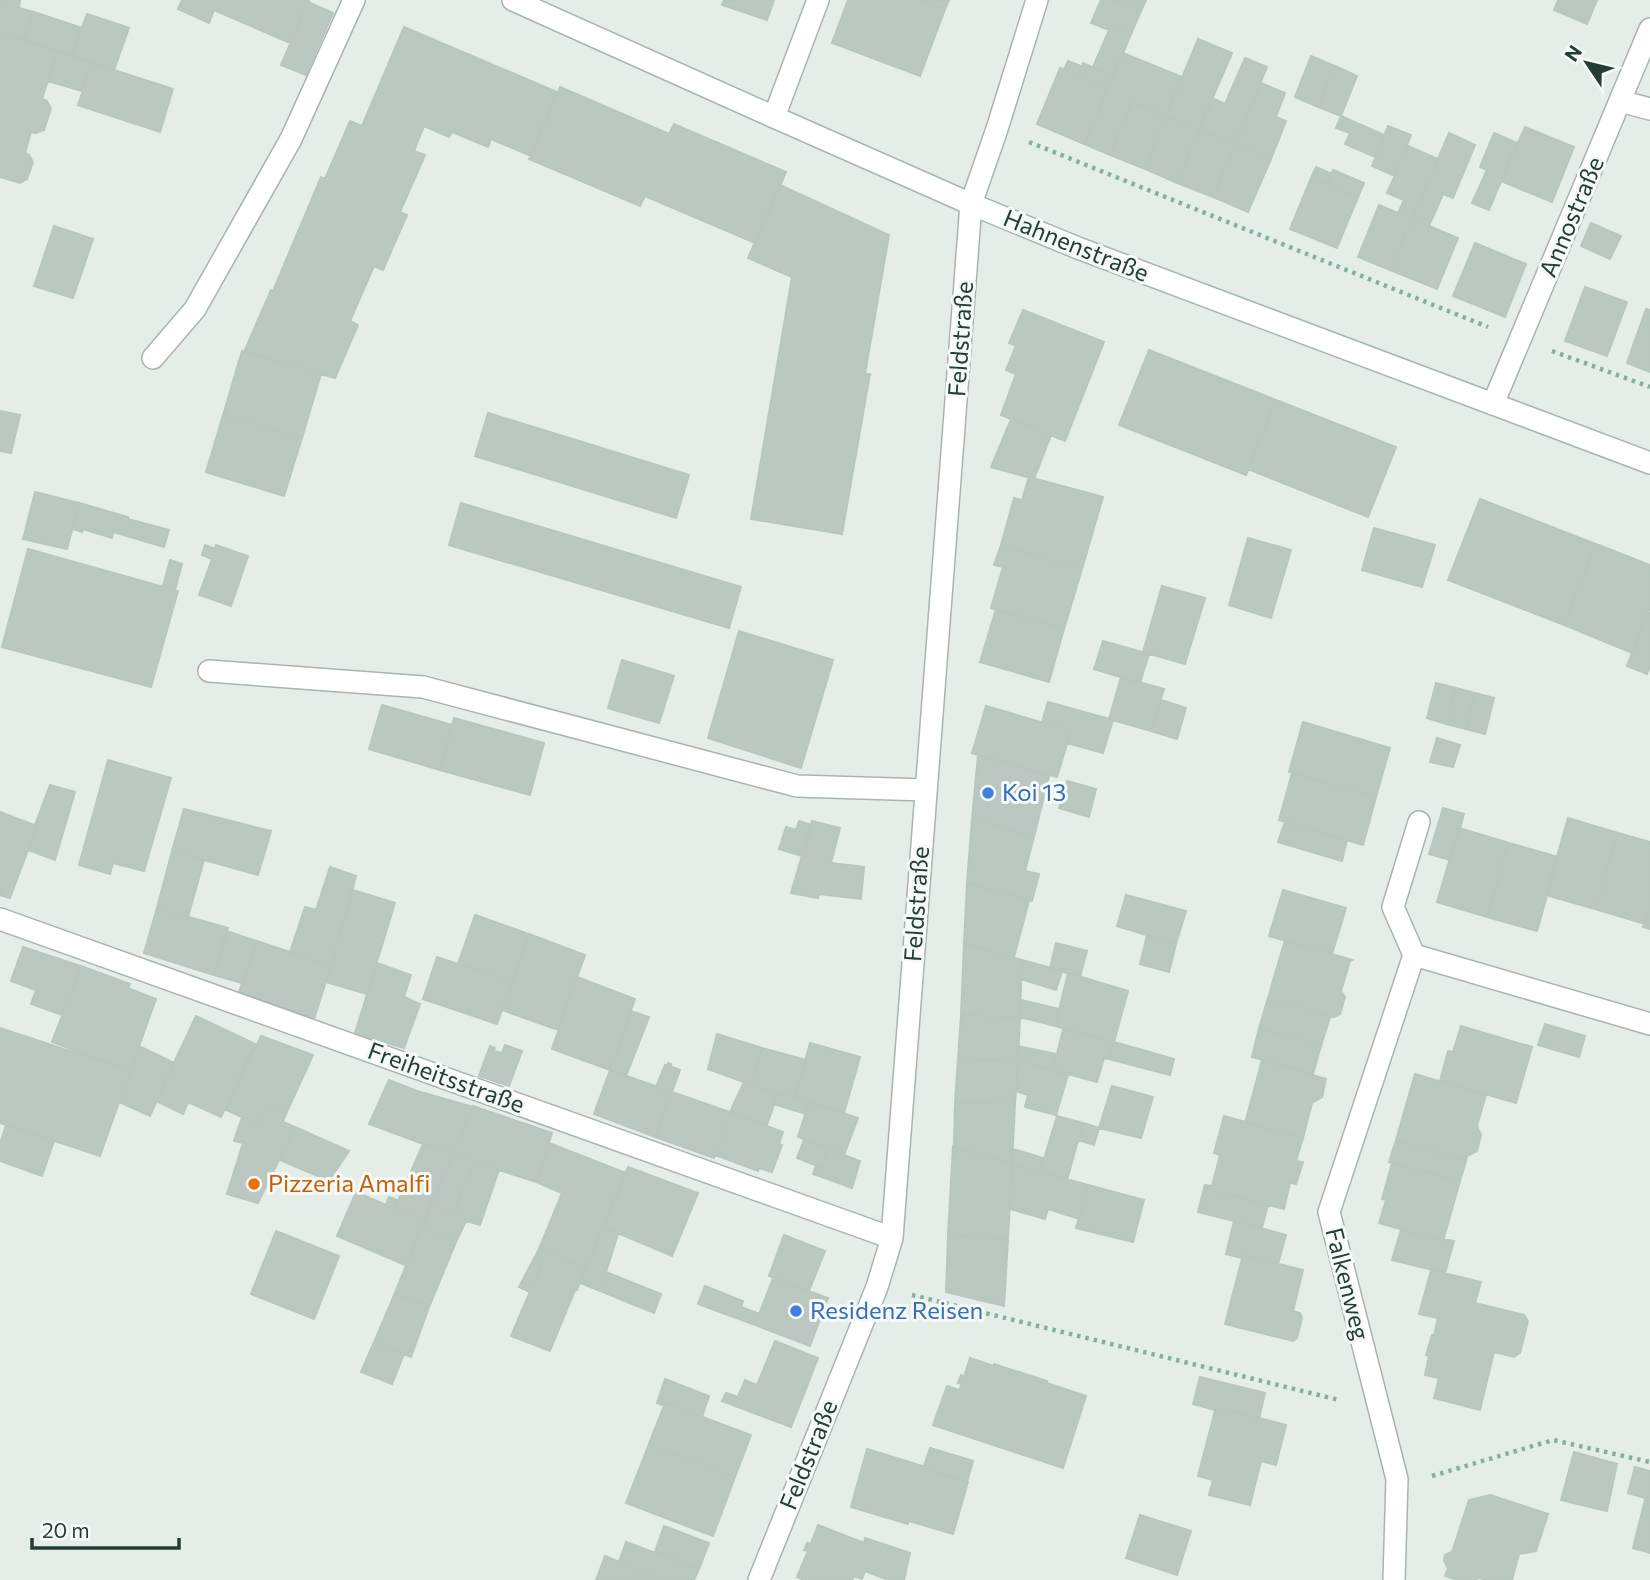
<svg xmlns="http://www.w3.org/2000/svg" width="1650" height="1580" viewBox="0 0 1650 1580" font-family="Commissioner,sans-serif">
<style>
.building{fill:#bbc8c1;stroke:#b8c7be;stroke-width:2}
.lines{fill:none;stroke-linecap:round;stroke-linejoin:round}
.service-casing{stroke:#a8b5ae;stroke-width:24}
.minor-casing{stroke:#a8b5ae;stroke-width:24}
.secondary-casing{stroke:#a4b8ae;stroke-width:24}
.path{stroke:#88af9c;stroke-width:4.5;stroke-dasharray:3.5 5;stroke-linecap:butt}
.service{stroke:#fff;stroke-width:21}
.minor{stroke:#fff;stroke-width:21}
.secondary{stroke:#fff;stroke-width:21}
.shop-dot{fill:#3f7fe0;stroke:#f6faf7;stroke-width:2.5}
.food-dot{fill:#e8710a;stroke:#f6faf7;stroke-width:2.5}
.labels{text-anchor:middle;stroke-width:6;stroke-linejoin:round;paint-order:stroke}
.street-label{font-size:24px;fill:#253e33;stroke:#f6faf7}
.shop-label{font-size:24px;fill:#366cbe;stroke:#f6faf7;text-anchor:start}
.food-label{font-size:24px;fill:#c56008;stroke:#f6faf7;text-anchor:start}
</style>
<rect width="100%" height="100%" fill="#e5ede8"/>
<path class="building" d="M0,0H20L19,8L34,12L25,40L0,33Z
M182,0H309L290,43L214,10L209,23L178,9Z
M724,0H774L767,20L722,5Z
M848,0H920L945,9L920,76L832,43Z
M920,0H949L945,9Z
M1101,0H1115L1141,11L1132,32L1112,23L1109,30L1091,23Z
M1115,0H1146L1141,11Z
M1558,0H1597L1587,24L1554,10Z
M308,2L333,13L306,75L281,65Z
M34,12L82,28L72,56L25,40Z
M87,14L129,28L114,70L72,56Z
M1112,23L1132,32L1113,77L1093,67Z
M404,27L557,92L531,156L491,139L488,147L452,132L449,137L424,126L414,151L425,155L400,212L407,215L383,270L374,266L350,321L358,325L335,378L244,352L271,290L273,291L321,177L325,179L350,121L362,126Z
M0,33L57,52L42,99L47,101L51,108L44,130L36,133L31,132L25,153L29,155L33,162L27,179L20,183L0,177Z
M1198,39L1232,53L1199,130L1166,116Z
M57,52L92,63L82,91L48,81Z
M1123,53L1182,77L1166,116L1132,102L1110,155L1084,144Z
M1311,56L1335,66L1318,107L1295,97Z
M1245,58L1267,67L1235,144L1199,130L1212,98L1225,104Z
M1068,61L1081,66L1078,76L1064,70Z
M92,63L173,89L160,132L78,105Z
M1083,63L1113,77L1108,89L1078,76Z
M1335,66L1357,76L1341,116L1318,107Z
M1060,68L1108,89L1084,144L1037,124Z
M1261,83L1285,93L1276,117L1286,121L1271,159L1235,144Z
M560,87L669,134L674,124L786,172L755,243L645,196L640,206L529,159Z
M1132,102L1166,116L1145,169L1110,155Z
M1166,116L1199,130L1177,183L1145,169Z
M1341,116L1384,135L1375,157L1345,144L1350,133L1336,128Z
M1388,126L1411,135L1395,176L1372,166Z
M1525,127L1574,147L1552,202L1501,181Z
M1199,130L1235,144L1213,197L1177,183Z
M1449,133L1475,145L1453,198L1443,194L1429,226L1412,219Z
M1494,133L1517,143L1489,210L1472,203L1487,170L1480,167Z
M1235,144L1271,159L1248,212L1213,197Z
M1408,146L1438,159L1412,219L1398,213L1404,200L1387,193Z
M1316,167L1332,174L1327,184L1311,178Z
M1333,170L1364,183L1358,197L1327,184Z
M1311,178L1358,197L1337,248L1290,229Z
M780,185L889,235L865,374H870L842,534L751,519L792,277L748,258Z
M1379,205L1412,219L1390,270L1358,257Z
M1412,219L1458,238L1437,289L1390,270Z
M1591,223L1621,236L1610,259L1581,246Z
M54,226L93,239L73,298L34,286Z
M1475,243L1526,264L1505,317L1453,296Z
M1585,287L1627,302L1607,356L1565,341Z
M1646,309L1650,310V372L1627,363Z
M1023,310L1104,342L1065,441L1001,415L1016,374L1006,370L1016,346L1009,343Z
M1149,350L1276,400L1246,475L1119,425Z
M242,351L321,374L302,438L223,415Z
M1276,400L1396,447L1368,517L1248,469Z
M0,411L20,415L11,453L0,451Z
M488,413L689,475L676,518L475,456Z
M223,415L302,438L284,496L206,472Z
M1011,419L1051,435L1034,479L991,467Z
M1029,477L1103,497L1082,569L1001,545L1014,498L1022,500Z
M35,492L79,503L67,549L23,539Z
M1480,499L1596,544L1564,625L1448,580Z
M79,503L128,517V519L169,530L164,547L113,532L112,538L83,529L82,532L73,529Z
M461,503L741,587L729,628L449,545Z
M1374,528L1435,545L1422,587L1362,570Z
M1248,538L1291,550L1271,618L1229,605Z
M1596,544L1650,565V608L1632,653L1564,625Z
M205,545L215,549L216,545L248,556L231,606L199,595L212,559L202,555Z
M1001,545L1082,569L1064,629L991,608L1003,567L994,565Z
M28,549L178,591L151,687L2,647Z
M170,560L182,564L175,590L163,586Z
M1162,586L1205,598L1185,664L1143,652Z
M996,609L1064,629L1049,682L980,662Z
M1648,612L1650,613V666L1647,674L1627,666Z
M739,631L833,660L801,768L708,738Z
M1103,641L1149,654L1140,683L1094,669Z
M622,660L674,676L659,723L608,708Z
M1121,677L1164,689L1151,731L1109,719Z
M1436,683L1456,688L1446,724L1427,718Z
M1456,688L1475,693L1466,729L1446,724Z
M1475,693L1494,698L1485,734L1466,729Z
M1161,700L1186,708L1177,739L1151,731Z
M1048,702L1113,720L1103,753L1067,743L1071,731L1042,722Z
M382,705L452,725L440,770L369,749Z
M986,706L1071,731L1057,777L972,753Z
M454,718L544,743L530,795L440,770Z
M1303,722L1390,748L1376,797L1289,772Z
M1437,738L1460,745L1453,767L1430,762Z
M978,755L1049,776L1034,837L972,819Z
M108,760L171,778L144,871L113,863L110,874L79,865Z
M1292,773L1376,797L1363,845L1279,820Z
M1067,781L1096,789L1089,817L1059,808Z
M50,785L75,792L55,860L28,850L37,826L35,825Z
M1443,808L1464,814L1460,828H1459L1450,860L1429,854Z
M184,809L271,831L258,875L172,851Z
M0,812L37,826L10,898L0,895Z
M1568,818L1618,833L1595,909L1546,895Z
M972,819L1034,837L1025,871L1039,874L1032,901L967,883Z
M799,821L811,825L809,834L796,830Z
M812,821L840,828L831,863L864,867L861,899L819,894L818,898L791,893Z
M1285,822L1347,840L1342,861L1278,842Z
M786,827L809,834L802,856L779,849Z
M1459,828L1509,843L1487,917L1437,902Z
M1618,833L1650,842V906L1645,924L1595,909Z
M1509,843L1558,857L1537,931L1487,917Z
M172,851L204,860L188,917L157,908Z
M330,867L356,876L331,966L290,952L305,907L316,910Z
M967,883L1029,901L1014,957L964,943Z
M353,890L395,903L367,994L326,982Z
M1283,890L1346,908L1332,954L1269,936Z
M1126,895L1186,911L1176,944L1117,926Z
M1650,906V929L1643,927Z
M157,908L228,928L214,975L144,953Z
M475,915L529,934L512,982L458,964Z
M226,931L257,941L242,983L214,975Z
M529,934L585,955L558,1030L502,1010Z
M1147,935L1176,944L1169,972L1140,964Z
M1285,940L1352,960L1350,961L1341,991L1345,997L1340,1014L1334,1017H1330L1268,998Z
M257,941L331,966L314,1019L239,992Z
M964,943L1022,960L1020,1017L961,1015Z
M1056,943L1087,951L1080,977L1050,968Z
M23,947L81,966L62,1015L31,1004L36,990L11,981Z
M437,957L512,982L497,1024L423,999Z
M1022,960L1062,971L1056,990L1021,979Z
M377,963L411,975L404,997L420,1004L404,1048L355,1033Z
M81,966L130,984L128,988L156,999L130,1071L52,1042Z
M1068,973L1128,991L1114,1042L1055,1026Z
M577,977L635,999L610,1070L552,1049Z
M1268,998L1330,1017L1321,1046L1259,1028Z
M1021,1000L1059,1009L1055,1026L1020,1017Z
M631,1011L649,1017L626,1076L610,1070Z
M961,1015L1020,1017L1018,1061L958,1059Z
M196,1016L255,1044L221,1117L188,1102L183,1114L156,1101Z
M1545,1024L1585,1036L1579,1057L1538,1045Z
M1461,1026L1532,1047L1516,1103L1440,1081L1448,1051L1453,1052Z
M0,1028L130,1071L100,1156L0,1123Z
M1259,1028L1321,1046L1313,1074L1252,1057Z
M1063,1029L1114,1042L1109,1059L1104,1058L1097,1082L1053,1070Z
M717,1034L762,1048L752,1085L708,1069Z
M261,1036L313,1055L286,1114L268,1106L258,1124L226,1110Z
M1114,1042L1174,1059L1170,1075L1109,1059Z
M810,1043L860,1057L844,1113L795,1098Z
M505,1045L522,1051L509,1086L479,1076L490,1046L495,1048L494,1051L502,1053Z
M139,1046L174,1063L150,1116L119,1102Z
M1018,1046L1056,1054L1053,1070L1018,1061Z
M762,1048L806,1060L795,1098L752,1085Z
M958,1059L1018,1061L1015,1104L955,1103Z
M1262,1060L1326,1079L1322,1097L1312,1103L1303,1138L1245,1123Z
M1018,1061L1068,1075L1056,1115L1025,1107L1028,1095L1016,1091Z
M668,1063L671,1064L670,1066L680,1070L672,1092L656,1087L665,1065L667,1066Z
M610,1070L672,1092L655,1137L594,1114Z
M1415,1074L1486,1095L1477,1126L1481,1135L1477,1151L1467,1156L1466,1161L1396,1140Z
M389,1080L417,1091L473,1107L453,1155L369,1124Z
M744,1082L778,1093L767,1125L730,1112Z
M1112,1086L1153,1097L1141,1138L1099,1128Z
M672,1092L730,1112L714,1158L655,1137Z
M778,1093L809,1102L806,1114L774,1104Z
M809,1102L858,1118L844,1155L798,1137Z
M955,1103L1015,1104L1012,1164L954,1147Z
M268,1106L286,1114L283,1122L295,1127L258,1203L227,1194L243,1143L234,1141L242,1117L258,1124Z
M473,1106L552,1133L536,1182L453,1155Z
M730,1112L783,1132L779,1144L782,1145L772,1172L759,1168L758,1171L715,1155Z
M1057,1116L1083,1123L1067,1180L1040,1172Z
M1224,1116L1303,1138L1296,1161L1303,1162L1296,1184L1290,1183L1284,1209L1204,1188L1205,1185L1212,1186L1220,1155L1214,1153Z
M1083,1123L1099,1128L1094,1145L1079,1140Z
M6,1125L54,1141L42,1176L0,1161V1144Z
M295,1127L349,1151L329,1181L280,1160Z
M804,1140L828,1149L822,1168L797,1158Z
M1396,1140L1466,1161L1460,1181L1389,1162Z
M549,1143L626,1173L586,1268L547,1252L530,1292L519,1287L539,1249L562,1193L536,1182Z
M423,1144L453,1155L424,1220L395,1208Z
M953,1146L1012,1164L1008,1239L948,1235Z
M828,1149L860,1161L852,1188L813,1174L816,1166L822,1168Z
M1013,1149L1043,1158L1040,1172L1012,1164Z
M453,1155L475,1162L453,1213L432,1203Z
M475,1162L499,1170L480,1225L466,1221L467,1219L453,1213Z
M1392,1163L1460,1181L1443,1241L1379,1223L1386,1200L1382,1199Z
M1012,1164L1088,1185L1079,1219L1048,1209L1045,1219L1010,1209Z
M628,1167L698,1193L672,1256L603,1227Z
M1088,1185L1144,1200L1133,1242L1076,1228Z
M1204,1188L1268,1205L1262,1228L1198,1212Z
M356,1192L386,1205L389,1197L399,1201L395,1208L424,1220L405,1265L337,1236Z
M432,1203L467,1219L456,1242L422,1226Z
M1234,1221L1286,1235L1278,1264L1243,1255L1242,1258L1226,1254Z
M422,1226L456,1242L429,1307L395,1293Z
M603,1227L618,1234L600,1291L580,1283Z
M1401,1230L1443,1241L1444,1239L1454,1241L1445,1273L1392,1260Z
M276,1231L339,1256L314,1319L251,1294Z
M784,1235L825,1251L809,1291L769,1276Z
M948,1235L1008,1239L1004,1306L946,1292Z
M547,1252L586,1268L577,1290H575L550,1351L511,1336Z
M1243,1255L1303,1270L1293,1311L1300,1313L1302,1318L1297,1338L1293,1341L1225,1324Z
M1431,1270L1481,1282L1475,1303L1524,1315L1528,1321L1520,1353L1514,1357L1494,1352L1480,1410L1434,1398L1439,1378L1425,1375L1429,1356L1426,1355L1432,1335H1434L1438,1318L1419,1314Z
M606,1272L661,1294L654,1313L600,1291Z
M773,1278L828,1298L810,1346L755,1325Z
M705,1286L743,1301L741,1307L760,1314L755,1325L698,1304Z
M395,1293L429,1307L411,1357L374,1342Z
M775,1341L818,1358L791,1427L722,1401L726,1393L738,1397L745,1380L757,1385Z
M374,1342L404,1354L392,1384L361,1372Z
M970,1358L994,1366V1364L1047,1381V1383L1086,1396L1063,1468L933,1425L947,1386L959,1390L962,1384L958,1383L961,1375L964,1377Z
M1200,1377L1265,1393L1259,1418L1216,1407L1215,1410L1193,1404Z
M665,1379L709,1396L702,1417L665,1403L664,1406L657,1403Z
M665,1403L751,1435L735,1477L649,1444Z
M1216,1407L1286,1425L1276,1465L1261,1461L1250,1505L1209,1495L1213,1480L1198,1476Z
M649,1444L735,1477L713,1536L626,1503Z
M930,1448L973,1461L967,1482L925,1469L926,1467L924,1466Z
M867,1449L926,1467L925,1469L968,1482L953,1534L909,1521L908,1524L851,1507Z
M1574,1452L1617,1464L1607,1511L1561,1500Z
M1635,1467L1650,1471V1497L1646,1496L1645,1498L1628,1493Z
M1490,1495L1548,1514L1536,1551L1519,1554L1512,1580H1486L1479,1578L1475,1580H1457L1445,1576L1448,1568L1444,1561L1445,1555L1452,1552L1469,1500Z
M1646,1496L1650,1497V1553L1633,1548Z
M1140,1515L1191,1531L1177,1575L1126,1558Z
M818,1525L864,1543L865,1538L910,1553L904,1580H888L865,1571L862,1579L854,1576L852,1580H804L797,1577L808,1551L804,1550L807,1543L811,1544Z
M664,1526L709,1543L699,1569L655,1552Z
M626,1542L699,1569L694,1580H668L619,1562Z
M605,1556L619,1562L668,1580H596Z"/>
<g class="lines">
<defs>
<path id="service" d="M774,117L818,0
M153,358L195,309L291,139L354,0
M209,671L423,687L797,786L926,790"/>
<path id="minor" d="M1620,101L1650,109
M1493,404L1650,29
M0,919L892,1238
M1414,955L1393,907L1419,822
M759,1580L877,1287L892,1238L971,204L997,129L1037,0
M1394,1580L1397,1479L1329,1212L1414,955L1650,1024"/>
<path id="secondary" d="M513,0L774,117L971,204L1078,248L1650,463"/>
</defs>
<use href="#service" class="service-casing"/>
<use href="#minor" class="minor-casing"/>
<use href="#secondary" class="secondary-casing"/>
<path class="path" d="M1029,142L1488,327
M1552,351L1650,387
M912,1295L1339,1400
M1432,1476L1553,1440L1650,1462"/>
<use href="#service" class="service"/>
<use href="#minor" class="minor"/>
<use href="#secondary" class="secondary"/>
</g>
<g class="shop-dot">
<circle cx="988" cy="793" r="7"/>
<circle cx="796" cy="1311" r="7"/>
</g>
<circle class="food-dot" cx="254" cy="1184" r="7"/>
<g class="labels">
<g class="street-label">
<text transform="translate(1572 217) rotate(-67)" y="8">Annostraße</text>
<text transform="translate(1076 246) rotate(22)" y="8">Hahnenstraße</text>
<text transform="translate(961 339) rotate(-86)" y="8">Feldstraße</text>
<text transform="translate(917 904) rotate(-86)" y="8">Feldstraße</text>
<text transform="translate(446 1078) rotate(20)" y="8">Freiheitsstraße</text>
<text transform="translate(1347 1284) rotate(76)" y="8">Falkenweg</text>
<text transform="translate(809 1455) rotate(-68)" y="8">Feldstraße</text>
</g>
<g class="shop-label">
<text x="1002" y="801">Koi 13</text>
<text x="810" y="1319">Residenz Reisen</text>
</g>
<g class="food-label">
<text x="268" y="1192">Pizzeria Amalfi</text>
</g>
</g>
<g transform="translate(1587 63) rotate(305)" stroke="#f6faf7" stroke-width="5" paint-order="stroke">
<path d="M0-5L12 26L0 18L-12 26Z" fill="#253e33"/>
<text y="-10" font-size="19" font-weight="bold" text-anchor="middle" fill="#253e33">N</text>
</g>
<path d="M32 1538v10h147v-10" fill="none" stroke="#253e33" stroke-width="3.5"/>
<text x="42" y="1538" font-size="21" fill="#253e33" stroke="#f6faf7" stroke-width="5" paint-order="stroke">20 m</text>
</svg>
